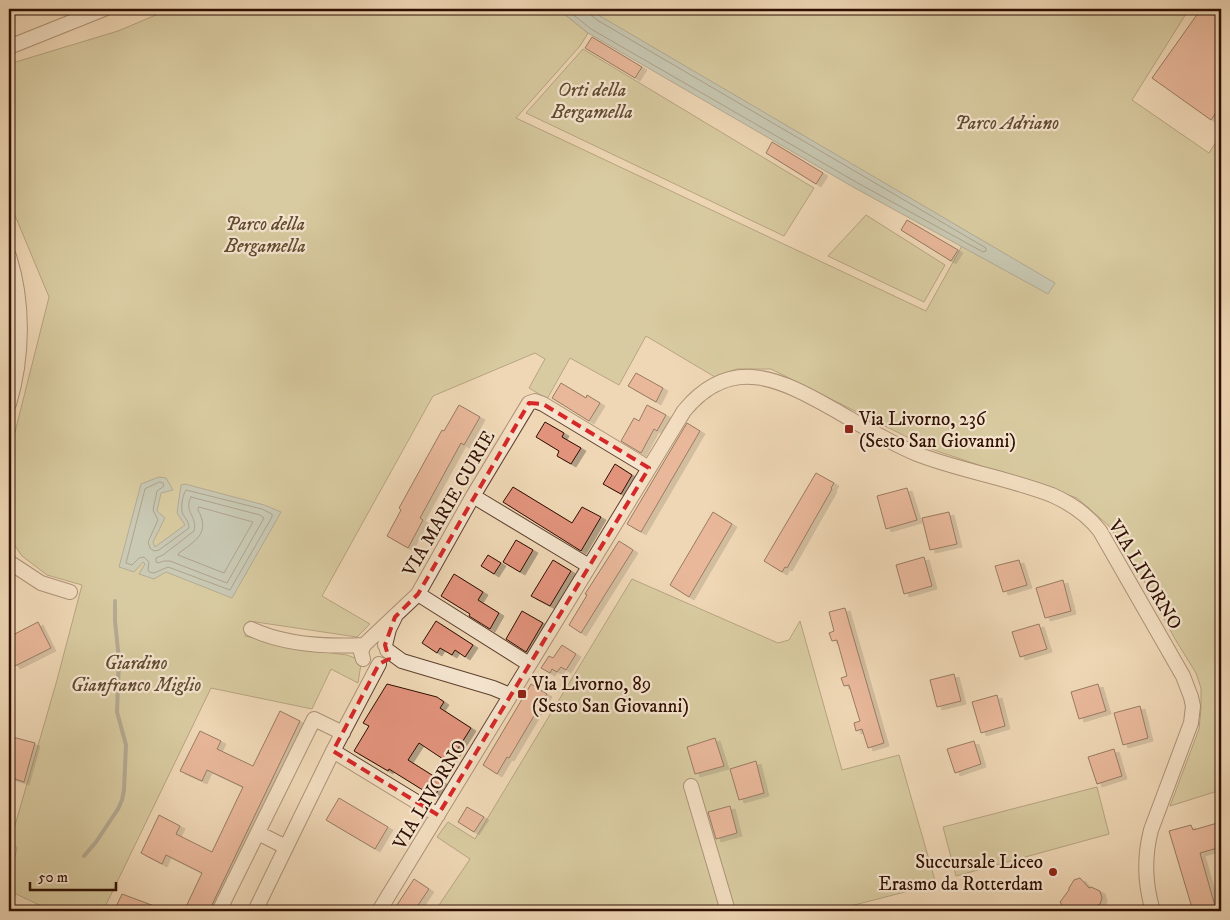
<svg xmlns="http://www.w3.org/2000/svg" width="1230" height="920" viewBox="0 0 1230 920" font-family="'IM FELL DW Pica',serif">
<style>
.green{fill:#bebd8a;stroke:#766646}
.water{fill:#9bb8b4;stroke:#70746c}
.lines{fill:none;stroke-linecap:round;stroke-linejoin:round}
.shore{stroke:#65635a;stroke-width:1}
.stream{stroke:#70746c;stroke-width:4}
.building{fill:#e2937c;stroke:#2f0e01;filter:url(#shadow)}
.minor-casing{stroke:#5f402e;stroke-width:16}
.minor{stroke:#f5e5cf;stroke-width:14}
.marked{fill:none;stroke:#d62828;stroke-width:4;stroke-dasharray:10 6;stroke-linejoin:round}
.poi-dot{fill:#8f2418;stroke:#f5e5cf;stroke-width:2}
.labels{text-anchor:middle;stroke-width:4.5;stroke-linejoin:round;paint-order:stroke}
.park-label{font-size:19px;font-style:italic;fill:#614b31;stroke:#f5e5cf}
.poi-label{font-size:19px;fill:#2f0e01;stroke:#f5e5cf;text-anchor:start}
.street-label{font-size:19px;fill:#2f0e01;stroke:#f5e5cf}
</style>
<defs>
<filter id="shadow"><feDropShadow dx="5" dy="3" stdDeviation="0" flood-color="#0004"/></filter>
</defs>
<rect width="100%" height="100%" fill="#efd7b5"/>
<filter id="stains"><feTurbulence type="fractalNoise" baseFrequency=".004" numOctaves="4"/><feColorMatrix values="0 0 0 0 .2 0 0 0 0 .09 0 0 0 0 .02 0 0 0 .5 -.17"/></filter>
<radialGradient id="worn" r=".72"><stop offset=".6" stop-color="#630" stop-opacity="0"/><stop offset="1" stop-color="#630" stop-opacity=".3"/></radialGradient>
<path class="green" d="M170,9H558L588,33L580,46L516,118L926,311L969,233L581,9H1189L1132,100L1209,153L1221,134V790L1170,806L1199,729L1201,708V688L1196,673L1175,639L1142,577L1109,526L1077,498L931,449L771,369H737L715,377L646,336L619,385L570,358L547,399L529,388L545,359L535,353L433,396L322,596L370,624L357,637L249,621L245,636L309,650L347,655L355,658L361,664L358,683L331,669L312,709L211,688L103,911H52L14,893L13,898L9,897V886L17,847L9,846L57,680L82,585L47,575L22,556L9,537V456L49,297L9,201V64L118,31Z
M583,49L814,188L784,236L526,113Z
M866,215L945,265L924,302L828,256Z
M632,579L778,643L789,640L800,621L842,770L899,755L936,884L831,911H435L470,859L437,837L448,822L475,839Z
M1097,787L1109,834L956,876L943,827Z"/>
<path class="water" d="M558,9H591L600,16L1055,283L1048,294L853,187L588,33Z
M159,477L166,478L173,490L161,493L157,511L165,518L153,542L155,547L185,525L177,513L181,485L185,484L264,505L281,512L232,598L166,572L154,579L139,574L145,564L143,562L134,572L119,567L141,484Z"/>
<g class="lines">
<path class="shore" d="M566,9L591,29L856,182L983,252L986,251V248L597,20L590,14L589,9
M160,482L163,483L164,486L157,491L153,510L158,520L148,542L150,548L154,551L159,550L189,528C189,520 184,518 182,512C181,505 183,494 186,490L262,509L272,514V517L230,590L168,567L154,573L149,572L148,570L149,562L144,557L139,558L132,565L126,563L145,489Z
M191,497L260,515L264,518L227,583L170,561H164L158,563L156,562V558L163,555L194,531C198,516 183,512 191,497Z
M199,507L253,522L224,573L178,555L179,553C195,541 211,533 198,510Z"/>
<path class="stream" d="M84,856L96,842L118,809L122,800L124,790L126,745L117,712L119,660L115,621V601"/>
</g>
<path class="building" d="M1201,9H1221V105L1211,120L1152,78Z
M592,37L642,67L635,78L585,48Z
M772,142L823,173L816,184L766,153Z
M907,220L958,250L951,261L901,230Z
M636,373L663,388L656,402L628,386Z
M561,383L586,398L587,395L600,403L589,421L552,398Z
M459,405L480,417L464,445L461,443L420,518L423,520L408,548L387,536L401,510L399,508L442,430L444,431Z
M647,405L666,415L657,431L654,429L641,453L621,441L634,418L639,421Z
M545,422L564,433L562,437L581,448L571,464L557,456L559,451L536,437Z
M687,423L700,431L641,532L627,524Z
M615,464L632,475L621,494L603,484Z
M816,473L834,483L831,488L832,489L787,568L785,567L782,572L764,561Z
M513,487L572,523L582,507L601,517L581,551L503,502Z
M907,488L917,520L886,529L877,496Z
M713,512L732,524L689,597L670,585Z
M949,512L957,544L930,550L922,518Z
M516,540L533,550L520,572L503,562Z
M619,541L633,550L581,633L569,625L587,595L585,594Z
M488,555L501,563L494,574L481,566Z
M924,557L932,586L904,594L896,565Z
M553,560L571,571L550,606L531,596Z
M1019,560L1027,585L1003,592L995,566Z
M454,574L483,592L478,600L499,613L490,629L469,616L470,614L441,596Z
M1063,580L1071,611L1045,618L1036,588Z
M845,608L884,743L868,748L862,729L856,731L854,723L860,721L849,685L844,686L841,678L847,676L837,640L832,641L829,633L834,631L829,612Z
M522,611L543,623L526,652L506,639Z
M436,621L473,645L465,657L455,650L452,655L440,648L437,653L422,643Z
M38,622L51,648L15,666L9,655V637Z
M1039,624L1047,649L1020,657L1012,632Z
M562,645L576,654L566,670L561,667L557,672L552,669L550,673L541,668L549,656L553,658Z
M954,674L961,701L937,707L930,680Z
M387,684L437,697L444,702L440,708L471,728L449,763L419,743L408,760L443,782L434,797L389,769L388,771L354,751L369,726L363,723Z
M531,684L547,694L509,758L507,757L497,774L483,765Z
M1098,684L1106,711L1079,719L1071,692Z
M997,695L1005,726L981,733L972,702Z
M1140,706L1148,738L1123,745L1114,713Z
M280,711L300,721L209,911H184L202,873L166,855L162,864L141,853L159,815L180,826L176,834L212,852L243,787L207,770L202,781L180,771L200,731L221,741L217,749L253,766Z
M9,736L35,743L24,782L9,777Z
M715,738L724,766L695,774L687,747Z
M974,741L981,764L955,773L947,749Z
M1114,749L1122,776L1097,784L1088,757Z
M756,761L764,793L739,800L730,769Z
M339,798L388,827L375,849L326,820Z
M730,806L737,833L716,839L708,812Z
M467,807L484,817L474,832L458,822Z
M1221,822V847L1200,853L1215,906L1193,911L1169,831L1191,825L1193,830Z
M1080,878L1089,888L1091,887L1100,891L1102,898L1100,904L1092,908L1093,911H1058L1062,905L1060,902L1069,890V888L1074,880Z
M414,879L429,889L414,911H393Z
M122,894L165,910V911H114Z"/>
<g class="lines">
<defs>
<path id="minor" d="M9,47L104,9
M9,256C24,303 23,357 9,404
M473,496L589,566
M9,562L41,583L70,592
M418,594L529,664
M251,629C285,645 327,647 364,645
M385,645L389,629L395,617
M387,650L402,661L493,688L510,695
M363,659L361,652L364,645L418,594L473,496L529,403L535,401L543,404L649,468
M333,751L438,815
M691,786L728,911
M258,833L286,847
M219,911L314,719L343,733
M255,911L333,751L379,664
M379,911L684,411C731,354 780,379 833,409C861,425 888,442 917,454C961,471 1008,478 1052,495C1072,504 1087,514 1100,531L1183,676L1191,697L1193,706L1191,723L1151,830C1144,857 1145,885 1153,911"/>
</defs>
<use href="#minor" class="minor-casing"/>
<use href="#minor" class="minor"/>
</g>
<path d="M0 0H1230V920H0ZM529,403L543,404L649,468L438,815L333,751L379,664L389,659L385,645L395,617L418,594Z" fill="#efd7b5" fill-opacity=".55" fill-rule="evenodd"/>
<path class="marked" d="M529,403L543,404L649,468L438,815L333,751L379,664L389,659L385,645L395,617L418,594Z"/>
<g class="poi-dot">
<rect x="844" y="424" width="10" height="10" rx="2.5"/>
<rect x="517" y="689" width="10" height="10" rx="2.5"/>
<circle cx="1053" cy="872" r="5"/>
</g>
<g class="labels">
<g class="park-label">
<text x="592" y="96">Orti della<tspan x="592" dy="22">Bergamella</tspan></text>
<text x="1007" y="129">Parco Adriano</text>
<text x="265" y="230">Parco della<tspan x="265" dy="22">Bergamella</tspan></text>
<text x="136" y="669">Giardino<tspan x="136" dy="22">Gianfranco Miglio</tspan></text>
</g>
<g class="poi-label">
<text x="859" y="425">Via Livorno, 236<tspan x="859" dy="22">(Sesto San Giovanni)</tspan></text>
<text x="532" y="690">Via Livorno, 89<tspan x="532" dy="22">(Sesto San Giovanni)</tspan></text>
<text x="1043" y="868" text-anchor="end">Succursale Liceo<tspan x="1043" dy="22">Erasmo da Rotterdam</tspan></text>
</g>
<g class="street-label">
<text transform="translate(448 503) rotate(-60)" y="7">VIA MARIE CURIE</text>
<text transform="translate(1146 574) rotate(59)" y="7">VIA LIVORNO</text>
<text transform="translate(429 794) rotate(-59)" y="7">VIA LIVORNO</text>
</g>
</g>
<rect width="1230" height="920" fill="none" stroke="#efd7b5" stroke-width="30"/>
<rect x="10" y="10" width="1210" height="900" fill="none" stroke="#2f0e01" stroke-width="2.5"/>
<rect x="15" y="15" width="1200" height="890" fill="none" stroke="#2f0e01"/>
<path d="M30 882v8h86v-8" fill="none" stroke="#2f0e01" stroke-width="2.5"/>
<text x="38" y="882" font-size="15" fill="#2f0e01" stroke="#f5e5cf" stroke-width="4" paint-order="stroke">50 m</text>
<rect width="100%" height="100%" filter="url(#stains)"/>
<rect width="100%" height="100%" fill="url(#worn)"/>
</svg>
